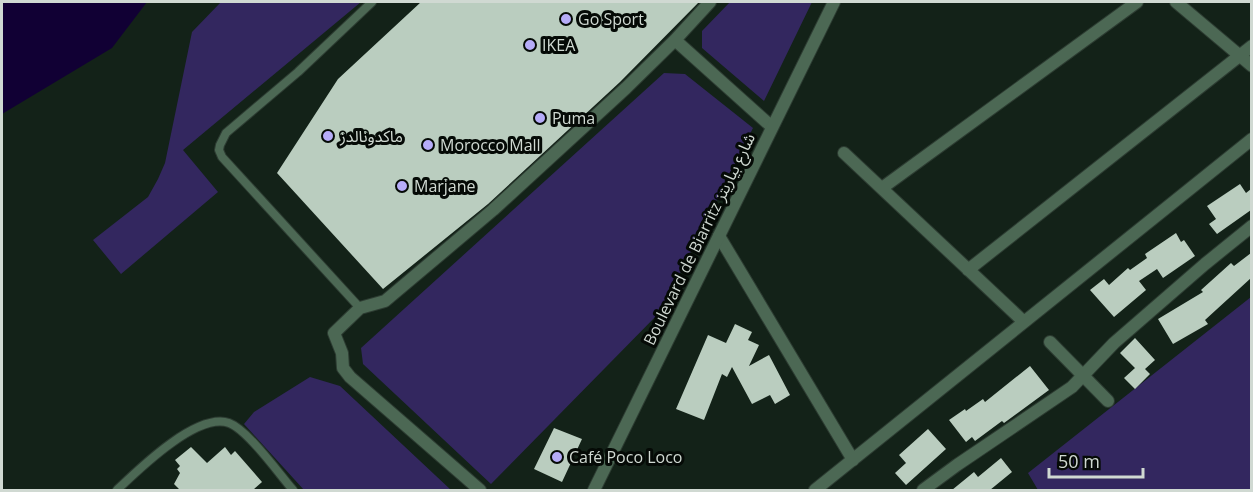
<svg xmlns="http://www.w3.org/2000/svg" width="1253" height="492" viewBox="0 0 1253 492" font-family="'Open Sans','Noto Sans Arabic',sans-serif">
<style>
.green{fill:#33275f}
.water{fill:#110034}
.building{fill:#bacdbf}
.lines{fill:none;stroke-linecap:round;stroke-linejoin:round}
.service-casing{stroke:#2d3c32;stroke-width:10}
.minor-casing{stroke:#2d3c32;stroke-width:14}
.tertiary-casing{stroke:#2d3c32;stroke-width:14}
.service{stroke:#4c6854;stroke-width:8}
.minor{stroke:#4c6854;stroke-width:12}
.tertiary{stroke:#4c6854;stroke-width:12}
.poi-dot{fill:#b6acf8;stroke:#050a06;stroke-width:2}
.labels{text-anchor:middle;stroke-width:6;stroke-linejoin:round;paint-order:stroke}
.poi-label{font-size:16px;fill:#d0d9d2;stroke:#050a06;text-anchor:start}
.street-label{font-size:16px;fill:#d0d9d2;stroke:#050a06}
</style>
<rect width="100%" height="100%" fill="#132218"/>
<path class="green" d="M221,2H361L183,150L218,192L121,274L93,240L148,197L158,179L165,163L192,32Z
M730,2H812L764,101L702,48V31Z
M664,73L685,74L753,128L661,311L491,484L363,364L361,348Z
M1251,297V490H1038L1028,473Z
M310,377L340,386L451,490H304L244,424L254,412Z"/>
<path class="water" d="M2,2H147L112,48L2,114Z"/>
<path class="building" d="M421,2H699L620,82L488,204L383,289L277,173L338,79Z
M1240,184L1246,193L1251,189V210L1217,234L1209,224L1216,219L1207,206Z
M1176,233L1181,242L1184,240L1195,256L1163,278L1157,269L1139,281L1146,290L1114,317L1090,290L1104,279L1109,285L1128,268L1130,270L1147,258L1145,254Z
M1251,253V278L1205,320L1208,324L1173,344L1158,319L1203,292L1201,290L1231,263L1234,266Z
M735,324L752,332L748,340L759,345L749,366L769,355L790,395L775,404L770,395L752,404L732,367L727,377L722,374L704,420L676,409L708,335L726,343Z
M1135,338L1155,360L1145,369L1150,374L1135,389L1124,378L1135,368L1120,353Z
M1030,366L1049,390L1004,423L1002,421L975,441L972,437L966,442L949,420L965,409L966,411L983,399L985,402Z
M554,428L582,439L562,482L534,469Z
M928,429L946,449L906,485L895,473L906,463L899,455Z
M191,447L207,463L225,447L231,455L235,451L262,482L253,490H180L174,484L180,473L177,469L180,466L175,460Z
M1001,458L1012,472L990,490H952L974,472L978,477Z"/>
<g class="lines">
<defs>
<path id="service" d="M360,308L222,157L219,150L220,145L226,133L298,72L372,2
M117,490C139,469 197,412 229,423C248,430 279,474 293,490"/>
<path id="minor" d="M1176,2L1252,66
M675,40L772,127
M844,153L1023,321
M882,188L1137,2
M719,236L853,460
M968,270L1252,46
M1050,342L1108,401
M480,490L350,377L343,368L342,353L334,333L360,308L385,301L493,210L626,88L675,40L710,2
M815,490L1252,139
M923,490L957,465L1072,387L1114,343L1205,264L1252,226"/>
<path id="tertiary" d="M594,490L834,2"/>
</defs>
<use href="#service" class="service-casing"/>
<use href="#minor" class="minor-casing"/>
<use href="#tertiary" class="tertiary-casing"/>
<use href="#service" class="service"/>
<use href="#minor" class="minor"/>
<use href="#tertiary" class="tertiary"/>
</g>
<g class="poi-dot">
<circle cx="566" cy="19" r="6"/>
<circle cx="530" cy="45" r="6"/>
<circle cx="540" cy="118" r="6"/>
<circle cx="328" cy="136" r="6"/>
<circle cx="428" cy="145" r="6"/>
<circle cx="402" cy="186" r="6"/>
<circle cx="557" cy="457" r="6"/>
</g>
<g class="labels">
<g class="poi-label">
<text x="578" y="25">Go Sport</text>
<text x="542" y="51">IKEA</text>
<text x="552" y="124">Puma</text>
<text x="340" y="142">ماكدونالدز</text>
<text x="440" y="151">Morocco Mall</text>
<text x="414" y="192">Marjane</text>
<text x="569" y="463">Café Poco Loco</text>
</g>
<g class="street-label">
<text transform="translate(699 239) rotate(-64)" y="6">Boulevard de Biarritz شارع بياريتز</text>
</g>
</g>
<rect width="1253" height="492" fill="none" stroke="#d0d9d2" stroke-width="6"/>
<path d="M1049 468v9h94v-9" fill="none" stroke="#d0d9d2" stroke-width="3"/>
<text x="1058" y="468" font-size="18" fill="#d0d9d2" stroke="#050a06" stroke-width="4.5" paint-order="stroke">50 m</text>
</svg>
